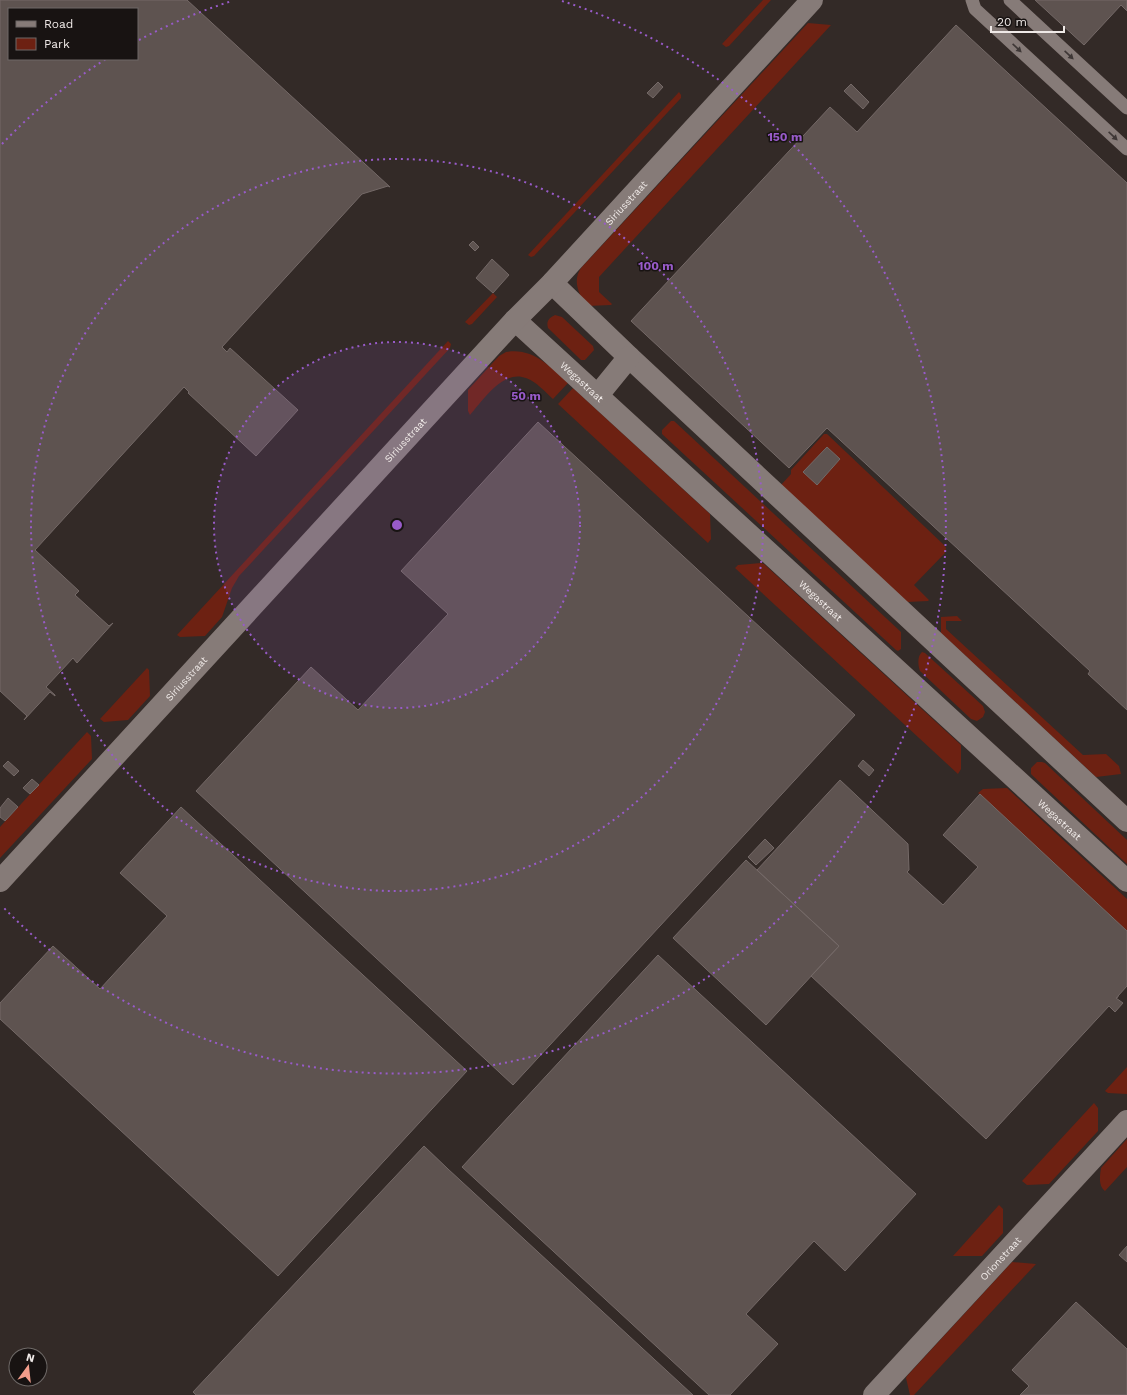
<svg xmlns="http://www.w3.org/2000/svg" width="1127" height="1395" viewBox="0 0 1127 1395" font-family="'Work Sans',sans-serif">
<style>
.green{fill:#6d2112;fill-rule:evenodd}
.building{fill:#5e5350;stroke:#746967;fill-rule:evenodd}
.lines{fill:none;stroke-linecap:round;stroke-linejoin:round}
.service{stroke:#867b78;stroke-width:13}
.minor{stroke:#867b78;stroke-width:22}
.oneway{fill:#3e3736}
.ring{fill:none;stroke:#985bc9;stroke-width:2;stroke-dasharray:2 4}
.labels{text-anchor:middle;stroke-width:3;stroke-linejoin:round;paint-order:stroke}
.street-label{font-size:10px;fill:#efe9e7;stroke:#181312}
.centre{fill:#985bc9;stroke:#181312;stroke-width:2}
.ring-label{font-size:12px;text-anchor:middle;font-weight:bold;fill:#985bc9;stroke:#181312;stroke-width:3;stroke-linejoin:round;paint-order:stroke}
</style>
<rect width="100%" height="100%" fill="#332a27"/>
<path class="green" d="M763,0H771L729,46L726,47L722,44Z
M808,23L831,25L599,277V292L612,304L611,305L587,306C579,295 572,281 581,268Z
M679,92L681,95V98L534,256L531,257L528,255Z
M493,293L497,297L472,324L469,325L465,322Z
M555,315L562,317L593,346L594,350L585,360H581L548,328C546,321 549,318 555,315Z
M448,341L451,344L450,348L239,576L232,588L222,617L205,636L180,637L177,635Z
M506,352C532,347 550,366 568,383L553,399C545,392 537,382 526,378C503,369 483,400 470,415L468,411V390L499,356Z
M573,388L710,514L711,539L708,543L558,404Z
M671,421H674L901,632V649L898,651L896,650L662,434V430Z
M824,434H827L944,545L946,548L945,553L914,585L929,600L928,601L907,602L781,485L791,474V470ZM827,447L840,459L817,485L804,472Z
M761,563L764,564L961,745V769L958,774L735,568L738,565Z
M957,616L962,621H946V629L1083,755L1106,754L1119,766L1121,774L1096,777L941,633V617Z
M922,652L925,653L983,706L985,712L983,717L977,721L971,719L920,671C918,666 917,656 922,652Z
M147,668L149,670L150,696L128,720L104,722L100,719Z
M87,732L91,736L92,759L0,858V827Z
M1037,762H1042L1045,763L1127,840V864L1033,776L1031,774V768Z
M1007,788L1127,899V931L978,793L983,789Z
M1127,1067V1094L1108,1093L1105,1091Z
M1094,1103L1098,1108V1131L1049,1184L1027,1185L1022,1181Z
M1127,1139V1167L1105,1191C1098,1186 1100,1175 1101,1168Z
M999,1205L1003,1209V1233L982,1256H953Z
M1012,1262L1036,1264L914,1395H910L906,1378L907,1376Z"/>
<path class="building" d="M0,0H187L390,187L388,186L362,194L222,347L227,352L230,348L298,410L256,456L188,393L189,392L184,387L35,550L79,591L75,595L109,626L113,623L77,663L73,658L46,687L55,695V696L50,692L24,720L27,716L0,691ZM9,9H137V59H9Z
M1035,0H1127V11L1121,5L1084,45Z
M956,25L1127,183V710L1088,674L1090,671L827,428L789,468L631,321L830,107L857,132Z
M658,82L663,87L653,98L647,93Z
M851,84L869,102L863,109L844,91Z
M473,241L479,247L475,251L469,245Z
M492,259L509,275L493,293L476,278Z
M538,422L855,715L513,1085L196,791L311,667L358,710L448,614L401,571Z
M827,447L840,459L817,485L803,472Z
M863,760L874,770L869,776L858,766Z
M8,761L19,771L14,776L3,766Z
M32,779L39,785L30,794L23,788Z
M840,780L908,844L909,870L907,872L943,905L978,867L943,835L980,794L1127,931V986L1118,996V997L1116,998L1123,1003L1115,1012L1109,1006L986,1139L811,976L839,946L757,870Z
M8,798L18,807L5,821L0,817V808Z
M181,807L467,1071L278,1276L0,1019V1003L53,946L100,989L167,916L120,873Z
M765,839L774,848L756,865L748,857Z
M746,860L839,946L766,1025L673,938Z
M658,955L916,1194L845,1271L814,1241L746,1314L778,1344L730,1395H709L462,1167Z
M424,1146L448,1169L693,1395H196L193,1392Z
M1127,1246V1262L1119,1255Z
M1076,1302L1127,1349V1395H1020L1029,1386L1012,1370Z"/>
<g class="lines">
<path class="service" d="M972,0L975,9L1127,149
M1010,0L1127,108"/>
<g class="minor">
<path d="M552,283L629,357L1127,821"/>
<path id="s1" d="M515,320L1127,881"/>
<path d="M598,395L629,357"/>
<path id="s2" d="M0,881L515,320L552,283L812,0"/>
<path id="s3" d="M874,1395L1127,1121"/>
</g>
</g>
<defs><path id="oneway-solid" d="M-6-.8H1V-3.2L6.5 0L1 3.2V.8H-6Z"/></defs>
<g class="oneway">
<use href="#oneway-solid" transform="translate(1017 48) rotate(43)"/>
<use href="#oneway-solid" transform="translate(1069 55) rotate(43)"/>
<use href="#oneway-solid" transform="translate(1113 136) rotate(43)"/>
</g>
<circle cx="397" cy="525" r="183" fill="#985bc9" fill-opacity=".12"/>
<g class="ring">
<circle cx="397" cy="525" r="183"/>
<circle cx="397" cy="525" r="366"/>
<path d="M2 144A549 549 0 0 1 106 59M139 40A549 549 0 0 1 232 1M562 1A549 549 0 1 1 2 906"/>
</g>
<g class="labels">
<g class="street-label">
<text dy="4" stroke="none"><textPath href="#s2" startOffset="923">Siriusstraat</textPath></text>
<text dy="4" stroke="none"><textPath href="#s1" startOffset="91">Wegastraat</textPath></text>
<text dy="4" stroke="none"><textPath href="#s2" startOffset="599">Siriusstraat</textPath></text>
<text dy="4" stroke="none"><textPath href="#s1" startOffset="415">Wegastraat</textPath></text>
<text dy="4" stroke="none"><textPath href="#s2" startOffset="275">Siriusstraat</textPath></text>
<text dy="4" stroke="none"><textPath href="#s1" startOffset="739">Wegastraat</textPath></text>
<text dy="4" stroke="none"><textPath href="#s3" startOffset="186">Orionstraat</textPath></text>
</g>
</g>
<circle cx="397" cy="525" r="6" class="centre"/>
<g class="ring-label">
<text x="785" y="141">150 m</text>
<text x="656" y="270">100 m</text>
<text x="526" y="400">50 m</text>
</g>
<rect x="8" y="8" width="130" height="52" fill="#181312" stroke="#6e6967"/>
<rect x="16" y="21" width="20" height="6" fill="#867b78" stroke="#6e6967"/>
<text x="44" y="28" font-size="12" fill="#efe9e7">Road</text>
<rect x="16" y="38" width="20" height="12" fill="#6d2112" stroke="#6e6967"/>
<text x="44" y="48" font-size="12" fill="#efe9e7">Park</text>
<g transform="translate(28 1367) rotate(15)"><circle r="19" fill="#181312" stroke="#6e6967"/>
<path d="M0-3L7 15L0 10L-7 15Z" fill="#f49d8b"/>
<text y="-6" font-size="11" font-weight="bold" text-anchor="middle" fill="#efe9e7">N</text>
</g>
<path d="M991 26v6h73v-6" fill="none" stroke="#efe9e7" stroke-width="2"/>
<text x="997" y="26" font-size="12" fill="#efe9e7" stroke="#181312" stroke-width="3" paint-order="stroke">20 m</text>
</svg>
